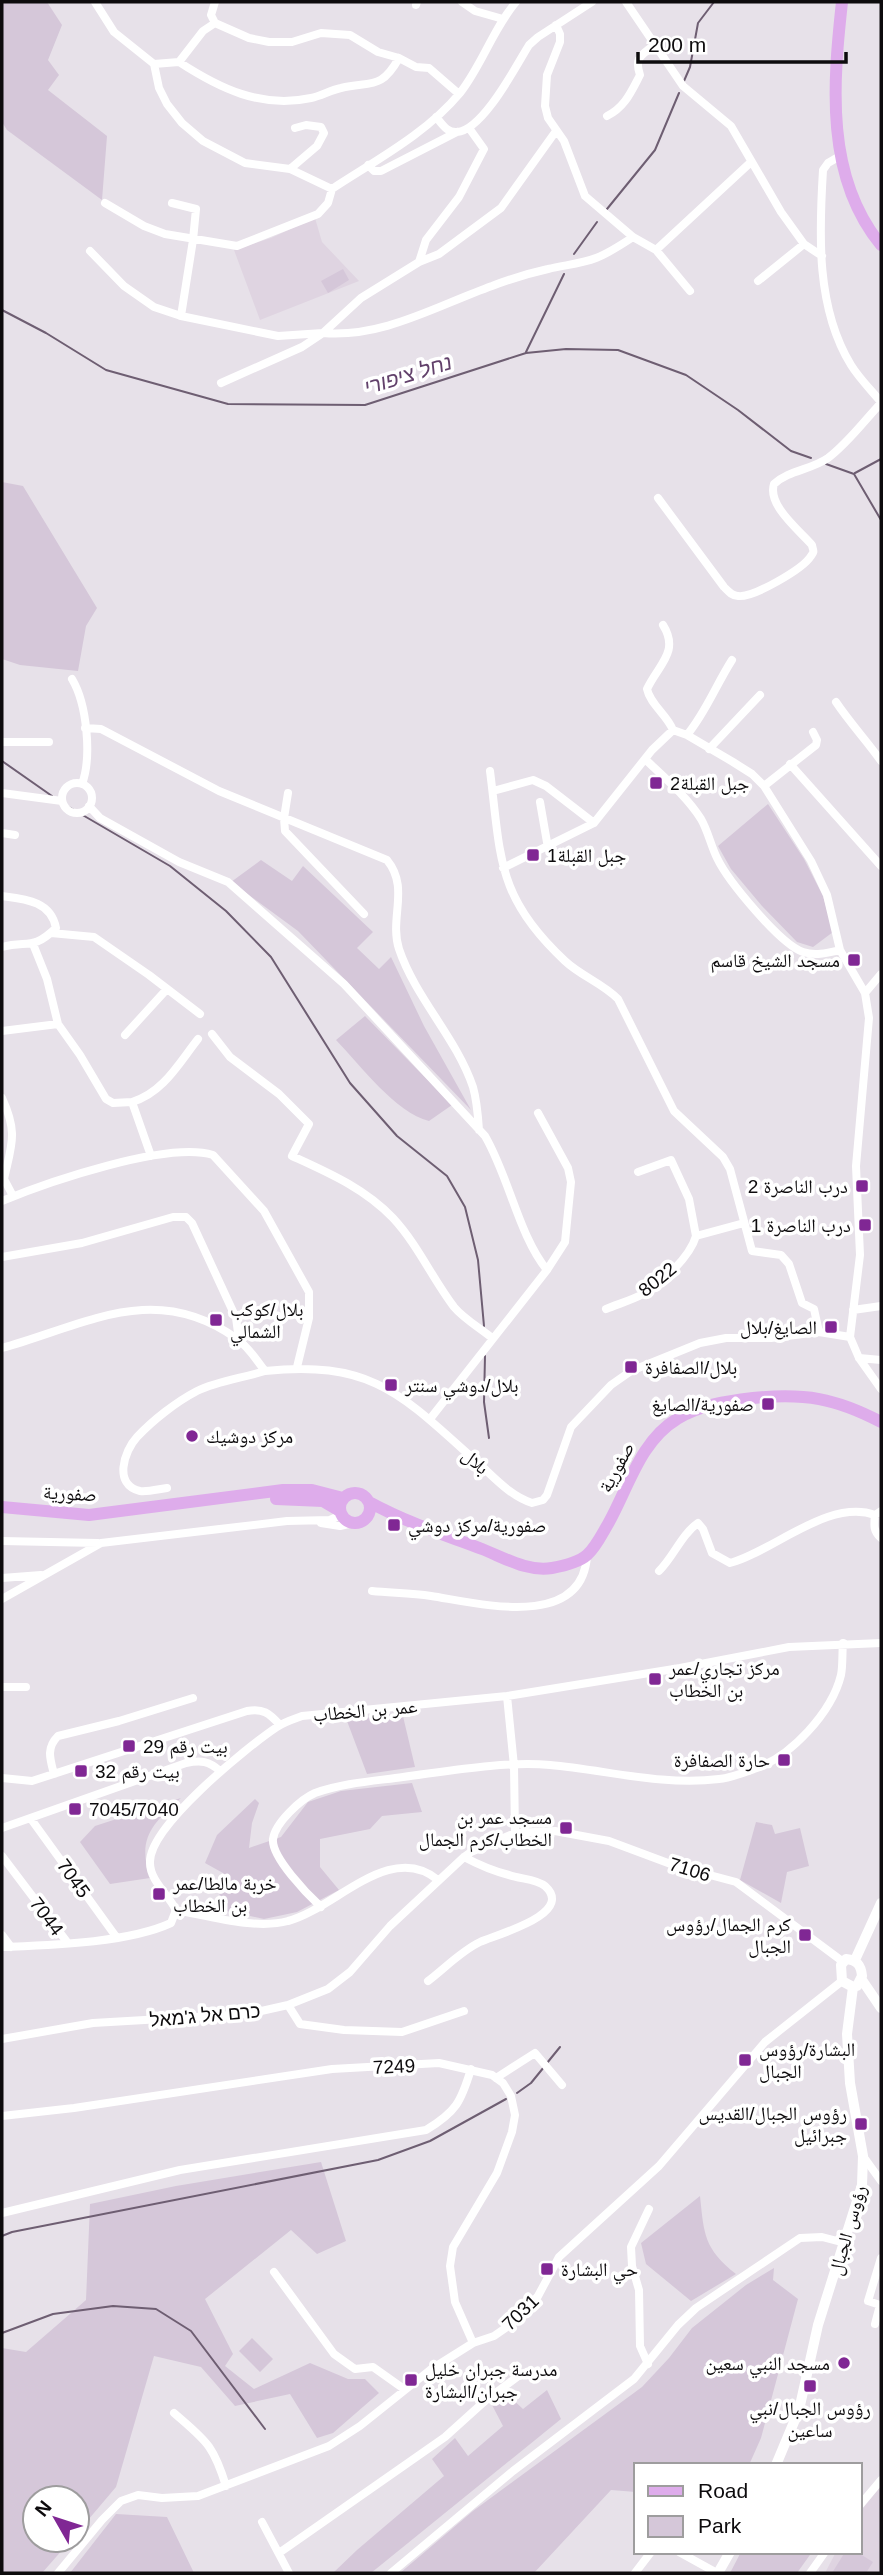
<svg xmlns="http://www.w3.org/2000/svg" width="883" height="2575" viewBox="0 0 883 2575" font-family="Arial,'Noto Naskh Arabic','Noto Sans Hebrew',sans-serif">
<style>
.built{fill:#dfd4e1}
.green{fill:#d5c7d9}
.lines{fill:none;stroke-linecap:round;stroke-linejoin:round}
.stream{stroke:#6e5e72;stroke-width:2}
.minor{stroke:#fff;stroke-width:8}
.tertiary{stroke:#fff;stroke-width:10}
.primary{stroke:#deaceb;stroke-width:12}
.poi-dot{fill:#802794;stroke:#fff;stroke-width:2.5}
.labels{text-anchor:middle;stroke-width:7;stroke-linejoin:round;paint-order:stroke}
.poi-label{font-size:19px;fill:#0d0b0d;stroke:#fff;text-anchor:start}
.street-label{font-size:19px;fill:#0d0b0d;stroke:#fff}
.water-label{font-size:21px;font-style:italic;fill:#62416b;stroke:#fff}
</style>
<rect width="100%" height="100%" fill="#e7e1e9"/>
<path class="built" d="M315,218L322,242L359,281L260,320L234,250L271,238Z
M881,2486V2573H825L836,2552H860V2512Z"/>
<path class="green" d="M2,2H47L62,25L48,60L59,75L48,90L107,136L102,200L7,130L2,122Z
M343,269L349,280L328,293L321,281Z
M2,482L23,486L97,608L86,626L78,671L20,665L2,659Z
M768,804L804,859L823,896L833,932L813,947L797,942L762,906L731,869L718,846Z
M261,860L292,881L303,866L373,932L357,948L379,969L391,957L424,1026L471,1110L298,931L231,882Z
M365,1016L452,1105L429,1121C396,1113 360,1065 336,1040Z
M402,1712L415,1767L367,1774L347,1721Z
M412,1783L422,1812L382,1816L370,1829L320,1839V1867L339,1890L297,1912L264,1919L217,1909L223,1873L205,1863L217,1835L255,1799L259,1803L252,1823L249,1848L281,1837L308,1802L341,1791Z
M181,1798C152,1824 137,1838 150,1878L110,1884L80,1842L95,1826Z
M756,1822L772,1825L775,1834L800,1828L809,1866L787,1872L781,1903L740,1880Z
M321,2162L346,2241L317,2254L291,2230L205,2299L233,2354L225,2366L254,2389L310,2363L348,2379H365L379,2393L333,2433L317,2438L290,2394L235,2406L201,2367L154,2356L116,2487L77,2533V2498H35V2540H71L42,2573H2V2348L26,2352L86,2300L90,2204L176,2186Z
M700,2196C704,2234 704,2249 736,2274L691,2301L646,2264L641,2243Z
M774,2268L773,2280L798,2299L761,2438L749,2465H636V2492L611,2490L534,2573H400L473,2511L642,2387L669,2358L692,2328L746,2285Z
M252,2338L273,2359L260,2372L239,2351Z
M547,2390L561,2419L371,2573H333L357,2550L444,2476L432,2459L455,2438L468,2456L503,2426L492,2405L506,2393L523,2409Z
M116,2514L167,2517L194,2573H70Z
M741,2552H812L797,2573H730Z
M845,2552H857L873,2562L866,2573H832Z"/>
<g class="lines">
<path class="stream" d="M684,81L690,67L698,23L714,2
M607,209L655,150L679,93
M574,254L597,222
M2,310L46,333L106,370L228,404L365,405L526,353L566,349L618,350L686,375L738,410L791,451L811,458
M526,352L564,274
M826,464L854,474L881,520
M855,473L881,459
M2,761L52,796
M62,803L170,866L226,911L271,957L350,1083L397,1136L447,1176L465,1207L478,1260L484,1326
M485,1356L484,1402L489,1438
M547,2063L560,2047
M517,2093L531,2083L544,2067
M2,2236L12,2232L378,2160L430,2141L506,2099
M2,2333L53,2314L113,2306L156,2309L191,2331L265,2429"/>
<path class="minor" d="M95,2L114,32L154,64L159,88L167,104L182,123L203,141L245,163L290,169L332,189C376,160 426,134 460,93C482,65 493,29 516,2
M215,2L211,15L215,23L249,38L269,42H292L321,33L350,35L378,52L399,58L416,67L429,68L459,94
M462,2L475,11L503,19
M626,2L683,86L731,126L781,212L804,244L822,256
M416,5L417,2
M556,25L560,34V42L547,75L545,106L548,118L564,141L585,196L633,237L656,250L690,291
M179,62C219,88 261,109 311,98C321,96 331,90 341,88C372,81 381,90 399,58
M154,64L179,62L203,31L215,23
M607,116C625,107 631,92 640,75C634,57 641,56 654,45
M436,117C442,124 447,133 457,132C483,130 516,66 529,45L538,37L592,2
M840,156L828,163L823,170C819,234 816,308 851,365C859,378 871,390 881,402
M368,165L374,171H381L457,132
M290,169L317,146L324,133L321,127L306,125L295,128
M105,203L144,226L165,234L237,246L318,214L328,203L332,189
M172,203L196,209L193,240L181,316
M656,250L751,162
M90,251L124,286L154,307L181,316L278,336L323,333L361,298L419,262L426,240L459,197L484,149L469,128
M419,262L439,254L501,208L556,131
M758,281L804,244
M221,383L302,347L323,333C383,338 436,306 492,286C510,279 530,273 548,269C564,265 581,264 596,258C609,253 621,245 633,237
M658,498L724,587C728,591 732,596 738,596C753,598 803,569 811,556C815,551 813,551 812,545C799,530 767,505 774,484C789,470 811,470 828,458C848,443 864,421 881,403
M663,625C680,652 658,665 647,689C650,704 667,715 673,730L687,735L733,762L752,774L764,786L811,861L827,895L840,950L865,993L869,1018L856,1166L860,1255L850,1337
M72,679C87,704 92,757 82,784
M836,702C850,723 867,741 881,761
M85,728L101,729L219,791L387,860C410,888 389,918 399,949C416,999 456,1037 473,1087C477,1101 478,1115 479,1130
M687,735C706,712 716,685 732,660
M2,742H49
M709,749L760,695
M646,760C665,778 687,797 701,819C708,831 711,846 717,858C728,881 780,944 803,952C815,956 827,953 840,950
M790,764L881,866
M490,771C501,857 496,897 565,961C581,976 602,983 618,999L674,1111L723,1157L730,1169L752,1251L781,1255L789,1264L802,1303L814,1309L819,1332
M62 798a15 15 0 1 1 30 0a15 15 0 1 1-30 0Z
M764,786L816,745L817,740L813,732
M493,791L533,780L546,786L594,823L503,868
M2,793L62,801
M288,793L284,818L285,831L364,914
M540,802L548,848
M89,806L100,818L179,862L228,882L344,984L485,1136C509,1177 519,1236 547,1270
M594,823L652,750L673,730
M2,833L15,835
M2,896C25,899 51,901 56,928C32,951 28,940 2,947
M51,933L94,937L149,975L200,1014
M33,944L47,979L58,1024L80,1055L106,1099L113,1103L132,1102L151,1156
M865,993L881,974
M2,1031L58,1024
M212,1034L230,1057L279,1094L309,1124L292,1156C329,1173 364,1188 393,1218C418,1245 432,1278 454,1307C464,1319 480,1328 492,1338
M125,1035L167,989
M2,1098C18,1133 12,1143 4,1179L13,1196
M132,1102C163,1093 179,1063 198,1039
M638,1172L671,1160L689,1199L696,1236
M2,1201C48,1182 167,1141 213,1155L264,1211L309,1292V1318L297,1367
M696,1236L744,1223
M2,1257L82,1243L173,1217H186L192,1223L236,1318L239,1340
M606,1309C618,1304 632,1300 643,1294C662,1283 690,1257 696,1236
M853,1310L881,1306
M2,1348C85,1325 155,1280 237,1339C248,1346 257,1361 265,1371C373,1360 402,1395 477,1462C494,1477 510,1496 532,1503L543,1500L547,1495L571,1427L611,1385L631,1371L700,1343L726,1338H771L819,1332L850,1337L859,1358L881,1389
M859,1358L881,1360
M430,1419L547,1270L565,1242L571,1182L568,1168L538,1113
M167,1488C159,1489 148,1492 140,1491C113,1485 124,1451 137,1437C153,1420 176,1402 197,1391C218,1381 243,1378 265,1371
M881,1511L875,1515C874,1525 873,1531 881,1538
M321,1523L340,1526L353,1523
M2,1541L98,1543
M659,1571C674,1556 681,1535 698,1523L703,1529L712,1553L730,1563C772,1552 829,1498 875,1515
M2,1578L41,1575
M372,1591C391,1593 411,1593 431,1596C477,1603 582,1631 587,1556
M2,1599L101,1543L287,1521L330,1520L341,1515
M2,1687H26
M507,1696L514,1766L515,1833
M54,1774C50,1759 46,1748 58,1736L119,1721L193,1698
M2,1778L32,1781L247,1711C263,1708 269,1713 280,1725
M31,1819L117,1938
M2,1828L186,1763C201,1760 209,1761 220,1771
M2,1856L67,1942
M321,1907C308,1895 271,1857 273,1839C275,1823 301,1799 315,1793C343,1783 374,1781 403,1777C449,1771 504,1761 550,1765C606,1770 663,1786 719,1779C730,1778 743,1773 754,1769C791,1757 832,1712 841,1675C843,1665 842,1653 843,1643
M176,1910C209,1916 256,1930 288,1921C335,1909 390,1840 438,1880
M2,1935L11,1947
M2,1947C50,1945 128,1943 171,1923L176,1910C169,1895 150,1881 150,1863C148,1827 247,1747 277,1727C284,1722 294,1719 302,1716L507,1696L680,1668L789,1647L881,1643
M428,1981C444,1969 461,1951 480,1942C495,1935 576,1914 545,1886C537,1879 520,1879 509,1875C493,1871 479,1865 464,1857
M288,2005L300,2024L344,2030L402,2032L464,2011
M2,2039L93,2023L248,2014L288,2005L328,1989L350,1972L390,1926L464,1857L471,1852L515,1833L555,1831L609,1841L676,1866L736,1882L842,1961
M496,2078L535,2053L562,2085
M2,2116L74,2108L332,2069L439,2063L492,2075L503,2083L511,2096L515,2115L512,2132L497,2173L453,2247L450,2266L455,2302L473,2343
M863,2156L881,2181
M2,2213L180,2170L426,2130C456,2112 461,2102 471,2069
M274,2272L334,2354L355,2369L373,2367L404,2389
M875,2324L880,2305L868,2301L881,2258
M648,2364L640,2346L639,2290L632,2266L631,2247L649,2209
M174,2413C206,2441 213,2444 226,2486
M860,2505L881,2480
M262,2522L289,2573
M679,2552L717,2573
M279,2553L445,2437L486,2400L521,2374
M58,2573L102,2520L121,2501L138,2495L162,2498L198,2496L329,2446L360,2426L430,2370L473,2343L494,2336L517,2320L538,2296L559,2257L659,2166L765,2042L842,1981
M391,2573L513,2471L634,2379L678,2325L696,2308L800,2238L822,2237L845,2243
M635,2573L651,2552
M810,2573L825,2552"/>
<path class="tertiary" d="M846,1959C857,1960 861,1965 862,1976L857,1986L853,1987L842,1981L841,1965Z
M855,1960L881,1903
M862,1980L881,2008
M776,2465L799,2410L818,2325L862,2185L863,2156L850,2083L847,2034L853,1987
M718,2573L730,2552"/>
<path class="primary" d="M842,2C833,84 825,177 881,245
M340 1508a15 15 0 1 1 30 0a15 15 0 1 1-30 0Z
M276,1499L323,1501L340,1511
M369,1502C406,1522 442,1534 482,1549C505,1558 527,1572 552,1568C563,1566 579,1562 587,1555C596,1547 602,1534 608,1524C628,1489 640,1441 677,1419C699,1405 728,1401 753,1398C805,1393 835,1398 881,1422
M2,1507L89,1515L283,1490H312L343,1498"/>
</g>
<g class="poi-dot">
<rect x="649" y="776" width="14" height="14" rx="3.5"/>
<rect x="526" y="848" width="14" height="14" rx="3.5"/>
<rect x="847" y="953" width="14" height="14" rx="3.5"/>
<rect x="855" y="1179" width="14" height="14" rx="3.5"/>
<rect x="858" y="1218" width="14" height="14" rx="3.5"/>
<rect x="209" y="1313" width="14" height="14" rx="3.5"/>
<rect x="824" y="1320" width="14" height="14" rx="3.5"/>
<rect x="624" y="1360" width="14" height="14" rx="3.5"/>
<rect x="384" y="1378" width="14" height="14" rx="3.5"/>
<rect x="761" y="1397" width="14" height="14" rx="3.5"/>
<circle cx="192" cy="1436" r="7"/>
<rect x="387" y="1518" width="14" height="14" rx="3.5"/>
<rect x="648" y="1672" width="14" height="14" rx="3.5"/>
<rect x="122" y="1739" width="14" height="14" rx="3.5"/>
<rect x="777" y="1753" width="14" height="14" rx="3.5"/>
<rect x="74" y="1764" width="14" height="14" rx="3.5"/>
<rect x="68" y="1802" width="14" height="14" rx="3.5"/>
<rect x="559" y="1821" width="14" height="14" rx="3.5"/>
<rect x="152" y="1887" width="14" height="14" rx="3.5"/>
<rect x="798" y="1928" width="14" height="14" rx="3.5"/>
<rect x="738" y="2053" width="14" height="14" rx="3.5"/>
<rect x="854" y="2117" width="14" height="14" rx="3.5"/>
<rect x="540" y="2262" width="14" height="14" rx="3.5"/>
<circle cx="844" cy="2363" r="7"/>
<rect x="404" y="2373" width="14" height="14" rx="3.5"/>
<rect x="803" y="2379" width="14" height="14" rx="3.5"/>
</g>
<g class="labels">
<g class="poi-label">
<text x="670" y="790">جبل القبلة2</text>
<text x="547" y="862">جبل القبلة1</text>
<text x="840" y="967" text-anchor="end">مسجد الشيخ قاسم</text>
<text x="848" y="1193" text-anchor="end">درب الناصرة 2</text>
<text x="851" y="1232" text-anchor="end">درب الناصرة 1</text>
<text x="230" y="1316">بلال/كوكب<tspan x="230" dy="22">الشمالي</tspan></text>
<text x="817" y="1334" text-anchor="end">الصايغ/بلال</text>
<text x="645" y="1374">بلال/الصفافرة</text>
<text x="405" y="1392">بلال/دوشي سنتر</text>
<text x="754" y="1411" text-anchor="end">صفورية/الصايغ</text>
<text x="206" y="1443">مركز دوشيك</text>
<text x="408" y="1532">صفورية/مركز دوشي</text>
<text x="669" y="1675">مركز تجاري/عمر<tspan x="669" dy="22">بن الخطاب</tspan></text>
<text x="143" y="1753">بيت رقم 29</text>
<text x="770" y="1767" text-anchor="end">حارة الصفافرة</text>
<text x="95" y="1778">بيت رقم 32</text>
<text x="89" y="1816">7045/7040</text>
<text x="552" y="1824" text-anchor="end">مسجد عمر بن<tspan x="552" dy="22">الخطاب/كرم الجمال</tspan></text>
<text x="173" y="1890">خربة مالطا/عمر<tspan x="173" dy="22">بن الخطاب</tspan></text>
<text x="791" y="1931" text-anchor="end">كرم الجمال/رؤوس<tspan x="791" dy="22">الجبال</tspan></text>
<text x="759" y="2056">البشارة/رؤوس<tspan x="759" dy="22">الجبال</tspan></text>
<text x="847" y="2120" text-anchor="end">رؤوس الجبال/القديس<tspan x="847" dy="22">جبرائيل</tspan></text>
<text x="561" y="2276">حي البشارة</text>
<text x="830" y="2370" text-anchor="end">مسجد النبي سعين</text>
<text x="425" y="2376">مدرسة جبران خليل<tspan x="425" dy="22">جبران/البشارة</tspan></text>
<text x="810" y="2415" text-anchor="middle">رؤوس الجبال/نبي<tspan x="810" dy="22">ساعين</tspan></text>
</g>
<g class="street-label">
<text transform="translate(657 1279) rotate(-39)" y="7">8022</text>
<text transform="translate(476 1461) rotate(42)" y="7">بلال</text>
<text transform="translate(616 1467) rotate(-62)" y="7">صفورية</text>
<text transform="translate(70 1493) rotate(3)" y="7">صفورية</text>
<text transform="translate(365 1710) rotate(-5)" y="7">عمر بن الخطاب</text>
<text transform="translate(690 1869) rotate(17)" y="7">7106</text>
<text transform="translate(74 1878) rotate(54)" y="7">7045</text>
<text transform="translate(47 1916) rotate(53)" y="7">7044</text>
<text transform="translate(205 2015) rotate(-5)" y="7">כרם אל ג'מאל</text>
<text transform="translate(394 2066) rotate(-3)" y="7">7249</text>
<text transform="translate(847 2230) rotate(-74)" y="7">رؤوس الجبال</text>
<text transform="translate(520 2312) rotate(-44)" y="7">7031</text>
</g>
<g class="water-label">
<text transform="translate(408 375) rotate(-17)" y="7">נחל ציפורי</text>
</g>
</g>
<rect width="883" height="2575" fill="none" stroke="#0d0b0d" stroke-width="7"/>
<rect x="634" y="2463" width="228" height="91" fill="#ffffff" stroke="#9e9d9e" stroke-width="2"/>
<rect x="648" y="2486" width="35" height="10" fill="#deaceb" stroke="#9e9d9e" stroke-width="2"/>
<text x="698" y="2498" font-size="21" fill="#0d0b0d">Road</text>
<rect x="648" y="2516" width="35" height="21" fill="#d5c7d9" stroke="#9e9d9e" stroke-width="2"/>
<text x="698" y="2533" font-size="21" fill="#0d0b0d">Park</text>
<g transform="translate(56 2519) rotate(309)"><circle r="33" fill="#ffffff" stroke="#9e9d9e" stroke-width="2"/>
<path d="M0-5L12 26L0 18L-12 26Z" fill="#802794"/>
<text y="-10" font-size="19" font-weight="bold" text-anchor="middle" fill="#0d0b0d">N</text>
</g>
<path d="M638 52v10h208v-10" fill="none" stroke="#0d0b0d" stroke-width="3.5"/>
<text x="648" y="52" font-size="21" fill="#0d0b0d" stroke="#ffffff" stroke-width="5" paint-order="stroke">200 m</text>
</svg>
